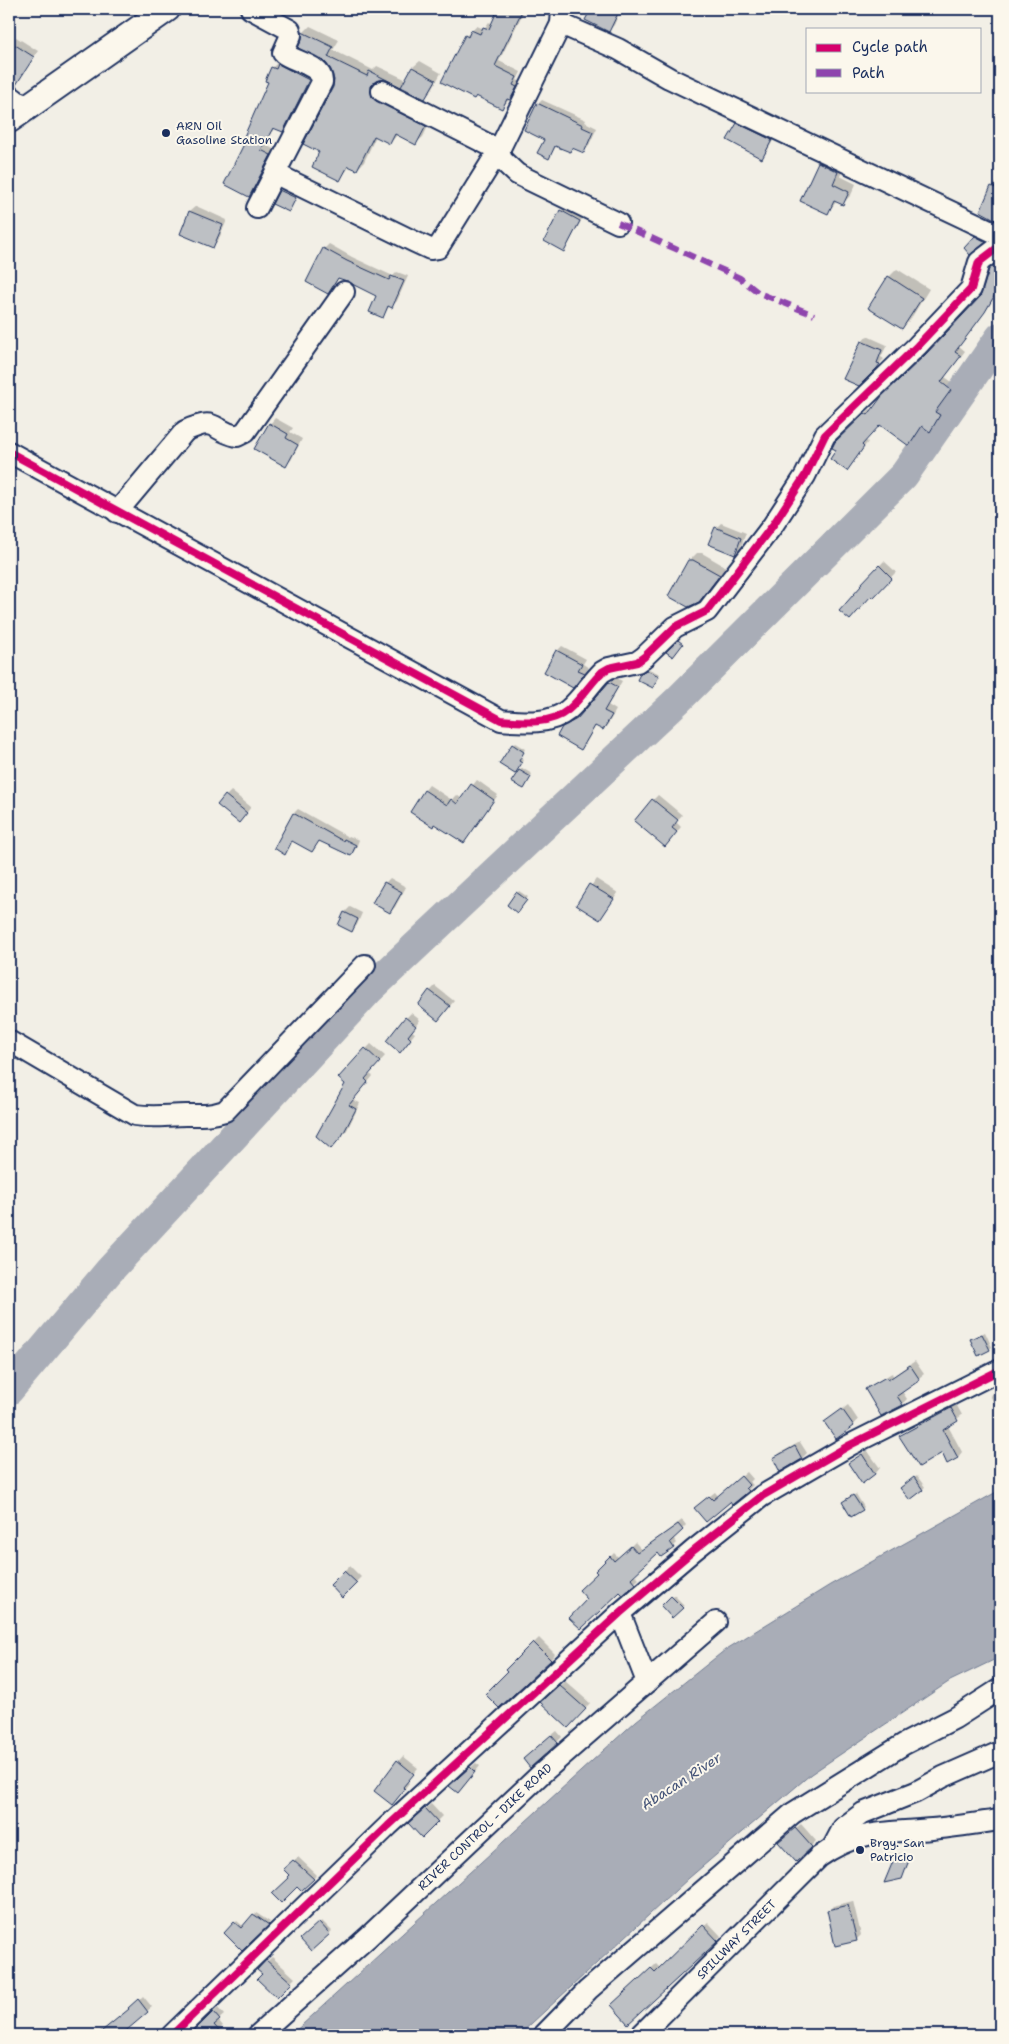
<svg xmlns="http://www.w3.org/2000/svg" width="1009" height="2044" viewBox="0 0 1009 2044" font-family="'Shantell Sans',sans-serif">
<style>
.water{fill:#a9adb7;stroke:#707b93}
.shadow{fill:#0003}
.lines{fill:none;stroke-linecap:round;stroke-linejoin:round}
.river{stroke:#a9adb7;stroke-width:30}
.building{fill:#bdc0c4;stroke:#1b2f5e}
.minor-casing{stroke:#1b2f5e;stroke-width:24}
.major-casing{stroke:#1b2f5e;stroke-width:29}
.minor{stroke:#fbf7ec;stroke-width:20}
.major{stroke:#fbf7ec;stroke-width:25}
.quiet{stroke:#8e44ad;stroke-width:6;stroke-dasharray:12 6;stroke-linecap:butt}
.cycleway-casing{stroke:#fbf7ec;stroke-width:11}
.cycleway{stroke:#d6006c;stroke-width:8}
.poi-dot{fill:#1b2f5e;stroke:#fbf7ec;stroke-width:2}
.labels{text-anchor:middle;stroke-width:4;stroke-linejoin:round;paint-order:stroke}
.poi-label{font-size:12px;fill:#1b2f5e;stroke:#fbf7ec;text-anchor:start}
.street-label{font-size:12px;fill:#1b2f5e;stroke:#fbf7ec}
.water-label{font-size:14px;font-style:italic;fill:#465579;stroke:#fbf7ec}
</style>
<rect width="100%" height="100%" fill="#f2efe6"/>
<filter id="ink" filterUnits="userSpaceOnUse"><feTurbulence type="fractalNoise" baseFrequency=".02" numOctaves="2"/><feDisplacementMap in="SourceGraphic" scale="10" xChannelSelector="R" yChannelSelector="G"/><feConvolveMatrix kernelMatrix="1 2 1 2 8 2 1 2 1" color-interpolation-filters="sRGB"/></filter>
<g filter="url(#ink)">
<path class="water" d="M1000,1490V1657L950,1681L811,1774L689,1878L519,2035H291L636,1721L725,1650L830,1585Z"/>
<path class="shadow" d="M499,9H525L499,61L521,72L517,80L521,82L515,94L502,107L466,36L477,26L484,29L489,22L492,24Z
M592,9H621L614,25L609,30L587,20Z
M310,26L339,40L333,50L373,70L377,66L407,80L413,67L420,61L441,73L431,91L425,98L387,79L377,80L378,90L431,120L423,137L416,143L398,134L390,143L376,136L364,162L357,169L350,166L340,179L321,152L335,80L332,69L303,40L304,32Z
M16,37L38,51L16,82L9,77V46Z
M285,60L314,75L288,126L282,131L275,127L266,145L275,150L254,190L249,195L247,142L270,82L272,68L278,62L280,64Z
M542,100L586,120L585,122L597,128L588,147L583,152L574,147L570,151L557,145L549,157L538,104Z
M742,119L776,135L766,153L762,157L738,124Z
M827,155L846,164L840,176L856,184L851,195L843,203L837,201L828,212L819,163Z
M997,182L1000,183V221L981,211L992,187Z
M283,189L297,196L289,211L280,191Z
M196,206L227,220L218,241L212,246L181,233L190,211Z
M566,206L584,215L568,245L563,250L561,211Z
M981,232L990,236L970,253L965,248Z
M329,244L352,257L393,276L397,272L408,276L397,301L392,306L390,305L383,316L378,295L351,281L339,278L328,292L307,282L324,249Z
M1000,261V293L998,291L989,306L959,346L965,351L945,377L955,384L939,406L944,410L935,425L930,430L923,425L909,444L880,424L865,440L868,442L847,469L836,443L870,409L873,411L981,298L996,264Z
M897,269L929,289L910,320L902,328L889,277Z
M867,336L887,345L881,357L884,359L859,384L862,342Z
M275,418L293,428L290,432L302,439L291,460L285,465L270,424Z
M721,523L746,533L740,549L735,554L716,528Z
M697,553H702L726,567L698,601L689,561Z
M884,561L896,572L873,596L861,585Z
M562,646L586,659L583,664L589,668L578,681L557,651Z
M649,669L660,674L653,686L641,674Z
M615,677L622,681L608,705L616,710L608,724L603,729L596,725L586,743L581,748L563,728L569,722L582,715Z
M515,743L525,749L520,758L523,760L517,771L513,745Z
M522,768L532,774L526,785L513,781Z
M477,780L498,795L464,842L425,790L429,785L452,800L457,795L462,799Z
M231,791L251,807L244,816L226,796Z
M658,795L682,815L676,822L681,827L670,840L653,800Z
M298,809L348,837L349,836L359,840L355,850L350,855L320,840L312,850L293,840L284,853L275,847L294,813Z
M390,878L406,887L395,907L390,912L385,883Z
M596,879L618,893L600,919L578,905Z
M519,891L528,897L519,909L508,905Z
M350,907L362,913L357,925L352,930L345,912Z
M435,986L454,1001L438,1020L430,991Z
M411,1013L420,1020L412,1031L415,1033L405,1046L406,1018Z
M371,1044L385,1056L369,1074L373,1076L353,1100L360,1103L347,1130L336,1142L366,1049Z
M985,1332L992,1347L989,1349L972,1339Z
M915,1361L924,1374L902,1391L907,1399L902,1404L867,1390L872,1385L892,1373L893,1376Z
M1000,1388V1413L999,1414L990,1395Z
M956,1404L962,1415L948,1426L962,1452L958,1457L948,1462L942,1452L901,1436L906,1432Z
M848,1405L858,1420L853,1426L826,1422Z
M800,1442L807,1453L802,1458L781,1470L774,1459L780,1453Z
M867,1450L880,1468L875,1474L855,1459Z
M747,1472L753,1479L750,1482L753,1485L748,1490L730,1500L701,1503L715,1492L718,1496Z
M917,1476L925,1487L910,1498L904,1486Z
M856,1494L864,1507L862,1509L846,1500Z
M682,1520L686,1525L673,1538L677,1543L673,1547L658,1551L634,1574L639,1579L623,1593L620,1590L589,1599L598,1573L597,1571L614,1553L619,1558L635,1542L642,1550Z
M350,1566L361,1577L342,1596L331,1585Z
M674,1595L684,1605L672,1616L663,1606Z
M539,1638L555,1654L550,1660L506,1670Z
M565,1681L590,1703L568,1726L542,1702Z
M557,1731L562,1737L557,1742L529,1754Z
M403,1756L418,1768L407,1781L409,1783L397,1799L389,1772Z
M476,1763L480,1766L463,1787L451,1786Z
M431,1804L442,1816L422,1836L410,1823Z
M801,1824L816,1841L811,1846L785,1837Z
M899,1853L911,1858L901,1878L897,1855Z
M298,1857L317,1875L301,1890L290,1878L291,1875L285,1869Z
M853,1901L861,1935L856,1940L828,1911L833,1906Z
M256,1913L270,1922L242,1949L226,1933L237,1921L244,1927Z
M322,1921L332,1931L311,1949L302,1939Z
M708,1922L721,1936L628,2022L613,2005L656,1964L660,1968Z
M272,1957L295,1978L277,1996L258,1970Z
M143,1996L152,2007L147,2011L118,2035H98L130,2009Z
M218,2008L224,2015L218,2020L223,2026L213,2035H193L198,2032L196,2030Z"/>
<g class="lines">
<path class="river" d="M9,1390L109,1271L369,990L678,700L904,475L1000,337"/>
</g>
<path class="building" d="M498,9H523L495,66L517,77L513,85L517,87L510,100L507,99L502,109L476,96L474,99L441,82L465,35L468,37L471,30L480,34L483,27L489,29Z
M591,9H620L609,32L585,20Z
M302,32L333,47L328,57L367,76L369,71L401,87L412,67L436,80L425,99L387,80L376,81L371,86L372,97L376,101L426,126L416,145L395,134L390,144L374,136L357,170L348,166L340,181L312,167L319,152L303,144L333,87L334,80L331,70L325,62L298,48L302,39Z
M9,41L34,57L16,85L9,83Z
M278,64L309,80L283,132L273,128L261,150L271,155L249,197L224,184L245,142L242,141L268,82L265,81L271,67L276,69Z
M537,103L583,125L582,127L593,132L584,153L572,148L570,152L555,146L549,159L537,153L544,140L524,130Z
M737,123L772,140L762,159L727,140Z
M818,162L838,172L833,184L849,192L843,205L834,201L828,214L800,201Z
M991,186L1000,190V222L980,211Z
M279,190L296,198L289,212L272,204Z
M560,210L580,221L564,252L544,241Z
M189,211L223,225L213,248L180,234Z
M975,236L986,242L970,255L964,248Z
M323,248L347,261L389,280L391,276L404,281L392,308L388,306L383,318L369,312L376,296L354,285L350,282L338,278L328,294L306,282Z
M1000,261V286L985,312L955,352L961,356L941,382L951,390L935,412L940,415L930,432L922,426L909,446L880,425L862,445L864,447L847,471L830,459L836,450L832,448L835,442L865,413L868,415L882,396L925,355L980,297L989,269Z
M888,276L922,298L902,329L868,308Z
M861,341L882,350L877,363L880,364L877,368L859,386L843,379Z
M269,423L288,434L286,438L298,445L286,467L254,449Z
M715,527L741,538L735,555L708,544Z
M688,560H693L720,575L699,602L688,607L668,596Z
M879,565L892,578L873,598L871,596L850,620L839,611L861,586L860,585Z
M678,640L683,644L673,657L666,652Z
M556,650L582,664L578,670L585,673L573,688L544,672Z
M646,670L659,676L653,688L637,680L640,674Z
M609,682L618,687L604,711L612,715L603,730L595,726L581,750L557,736L562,727L577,719Z
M512,744L524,752L519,761L522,763L515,774L499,764Z
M519,770L531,777L524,789L511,782Z
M471,784L494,800L464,843L434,824L433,827L410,812L424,790L447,805L451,799L457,804Z
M225,795L247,813L239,823L217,805Z
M652,799L678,820L672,828L677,832L665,847L634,821Z
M293,813L343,841L344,839L356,845L351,856L319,841L312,852L292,841L285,855L274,848Z
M384,882L402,892L390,913L372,903Z
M589,884L614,899L600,920L576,905Z
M516,892L527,900L517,913L507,905Z
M344,912L358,919L352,932L338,925Z
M429,990L450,1006L438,1021L418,1005Z
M405,1017L416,1026L408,1036L411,1039L400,1053L386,1041Z
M365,1048L380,1062L365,1079L368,1082L349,1105L356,1109L342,1136L331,1149L316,1136L345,1084L338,1078Z
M982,1334L990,1350L978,1356L970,1339Z
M910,1365L920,1380L897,1396L903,1405L881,1416L865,1389L886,1377L888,1380Z
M951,1408L958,1421L943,1430L958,1458L947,1464L942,1453L919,1467L899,1436Z
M842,1409L854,1426L836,1439L824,1422Z
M795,1446L802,1459L780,1472L773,1458Z
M862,1454L875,1474L862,1484L848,1463Z
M741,1476L749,1485L746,1488L749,1491L732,1505L730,1502L706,1522L694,1508L709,1496L713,1500Z
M914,1477L923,1490L910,1500L900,1488Z
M853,1495L863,1510L851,1517L842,1502Z
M678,1524L683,1530L670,1542L674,1548L661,1557L658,1553L631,1578L636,1584L623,1595L620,1592L581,1629L569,1618L587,1599L579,1590L597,1573L595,1571L610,1556L614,1561L631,1546L637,1553Z
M344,1571L357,1583L342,1598L330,1585Z
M671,1596L683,1608L672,1618L661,1606Z
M533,1642L551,1660L499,1708L485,1694L507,1672L505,1670Z
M559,1685L586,1709L568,1728L540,1702Z
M551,1735L558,1743L530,1768L523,1759Z
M397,1760L414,1774L403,1787L405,1789L392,1805L374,1791Z
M470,1767L475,1772L458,1793L449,1786Z
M425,1808L438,1822L422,1838L408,1823Z
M795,1828L812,1847L796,1862L778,1842Z
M896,1854L909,1860L902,1879L884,1883Z
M293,1860L314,1879L301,1891L297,1887L281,1903L272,1894L289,1878L287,1877L289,1875L283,1869Z
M848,1905L857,1941L835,1946L827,1910Z
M253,1914L269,1925L242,1951L224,1933L234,1922L241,1928Z
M319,1922L330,1934L311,1951L300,1939Z
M703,1925L718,1941L628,2024L611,2005L651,1968L655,1972Z
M266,1960L292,1983L277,1998L257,1979L262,1974L257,1970Z
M138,1999L148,2012L121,2035H97L129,2009L128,2008Z
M213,2012L220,2020L214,2025L223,2035H200L195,2030Z"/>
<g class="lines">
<defs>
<g id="minor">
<path d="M251,9L290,30L291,35L283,53C294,62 323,65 322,82L257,208"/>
<path d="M561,24L618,49L669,78L1000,235"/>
<path d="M382,91L499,150L502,160L517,174L618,223"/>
<path d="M9,95L26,108"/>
<path d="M276,174L415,242L430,249L438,248L499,150L561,24L562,9"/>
<path d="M9,452L501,720C523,722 550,725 568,710C581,699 590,684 602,672L609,668L637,662L644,657L675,627L707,611L773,525L805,476L825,435L917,346L971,289L979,262L1000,246"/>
<path d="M117,512L185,431C218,416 210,430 237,436L245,432L344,292"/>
<path d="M9,1041L135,1115C155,1118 167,1115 186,1115C202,1115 209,1116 225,1111L365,965"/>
<path d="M620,1613L647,1682"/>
<path d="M833,1847L843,1828L863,1813L916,1792L943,1777L1000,1752"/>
<path d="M172,2035L388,1826L620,1613L694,1550L762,1496L850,1445L1000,1370"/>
<path id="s1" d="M258,2035L368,1937L541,1774L716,1622"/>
<path d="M544,2035L588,1990L793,1813L904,1744L955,1718L1000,1689"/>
<path id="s2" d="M641,2035L819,1857C858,1829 887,1833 932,1829C955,1827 977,1823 1000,1820"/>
</g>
<path id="major" d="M9,120L167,9"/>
</defs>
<use href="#minor" class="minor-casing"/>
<use href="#major" class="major-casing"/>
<use href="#minor" class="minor"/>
<use href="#major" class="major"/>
<path class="quiet" d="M618,223L740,278L759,293L814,315"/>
<defs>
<path id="cycleway" d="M9,452L501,720C523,722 550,725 568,710C581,699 590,684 602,672L609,668L637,662L644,657L675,627L707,611L773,525L805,476L825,435L917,346L971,289L979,262L1000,246
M172,2035L388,1826L620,1613L694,1550L762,1496L850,1445L1000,1370"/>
</defs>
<use href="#cycleway" class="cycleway-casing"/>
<use href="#cycleway" class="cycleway"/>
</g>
</g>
<g class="poi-dot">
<circle cx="166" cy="133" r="5"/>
<circle cx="860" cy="1850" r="5"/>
</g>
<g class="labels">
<g class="poi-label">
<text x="176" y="130">ARN Oil<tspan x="176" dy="14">Gasoline Station</tspan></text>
<text x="870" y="1847">Brgy. San<tspan x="870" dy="14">Patricio</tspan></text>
</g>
<g class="street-label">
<text dy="4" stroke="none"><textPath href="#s1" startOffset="308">RIVER CONTROL - DIKE ROAD</textPath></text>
<text dy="4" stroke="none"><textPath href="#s2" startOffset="135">SPILLWAY STREET</textPath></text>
</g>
<g class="water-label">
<text transform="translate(681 1781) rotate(-33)" y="5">Abacan River</text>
</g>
</g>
<rect width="1009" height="2044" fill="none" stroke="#fbf7ec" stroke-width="30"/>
<rect x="15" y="15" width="979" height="2014" fill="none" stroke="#1b2f5e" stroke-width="2" filter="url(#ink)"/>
<rect x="806" y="28" width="175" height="65" fill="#fbf7ec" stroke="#a1a7b3"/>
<rect x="816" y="44" width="25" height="8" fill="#d6006c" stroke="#a1a7b3"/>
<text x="852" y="52" font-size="15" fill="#1b2f5e">Cycle path</text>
<rect x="816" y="69" width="25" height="8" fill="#8e44ad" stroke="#a1a7b3"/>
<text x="852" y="78" font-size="15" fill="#1b2f5e">Path</text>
</svg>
